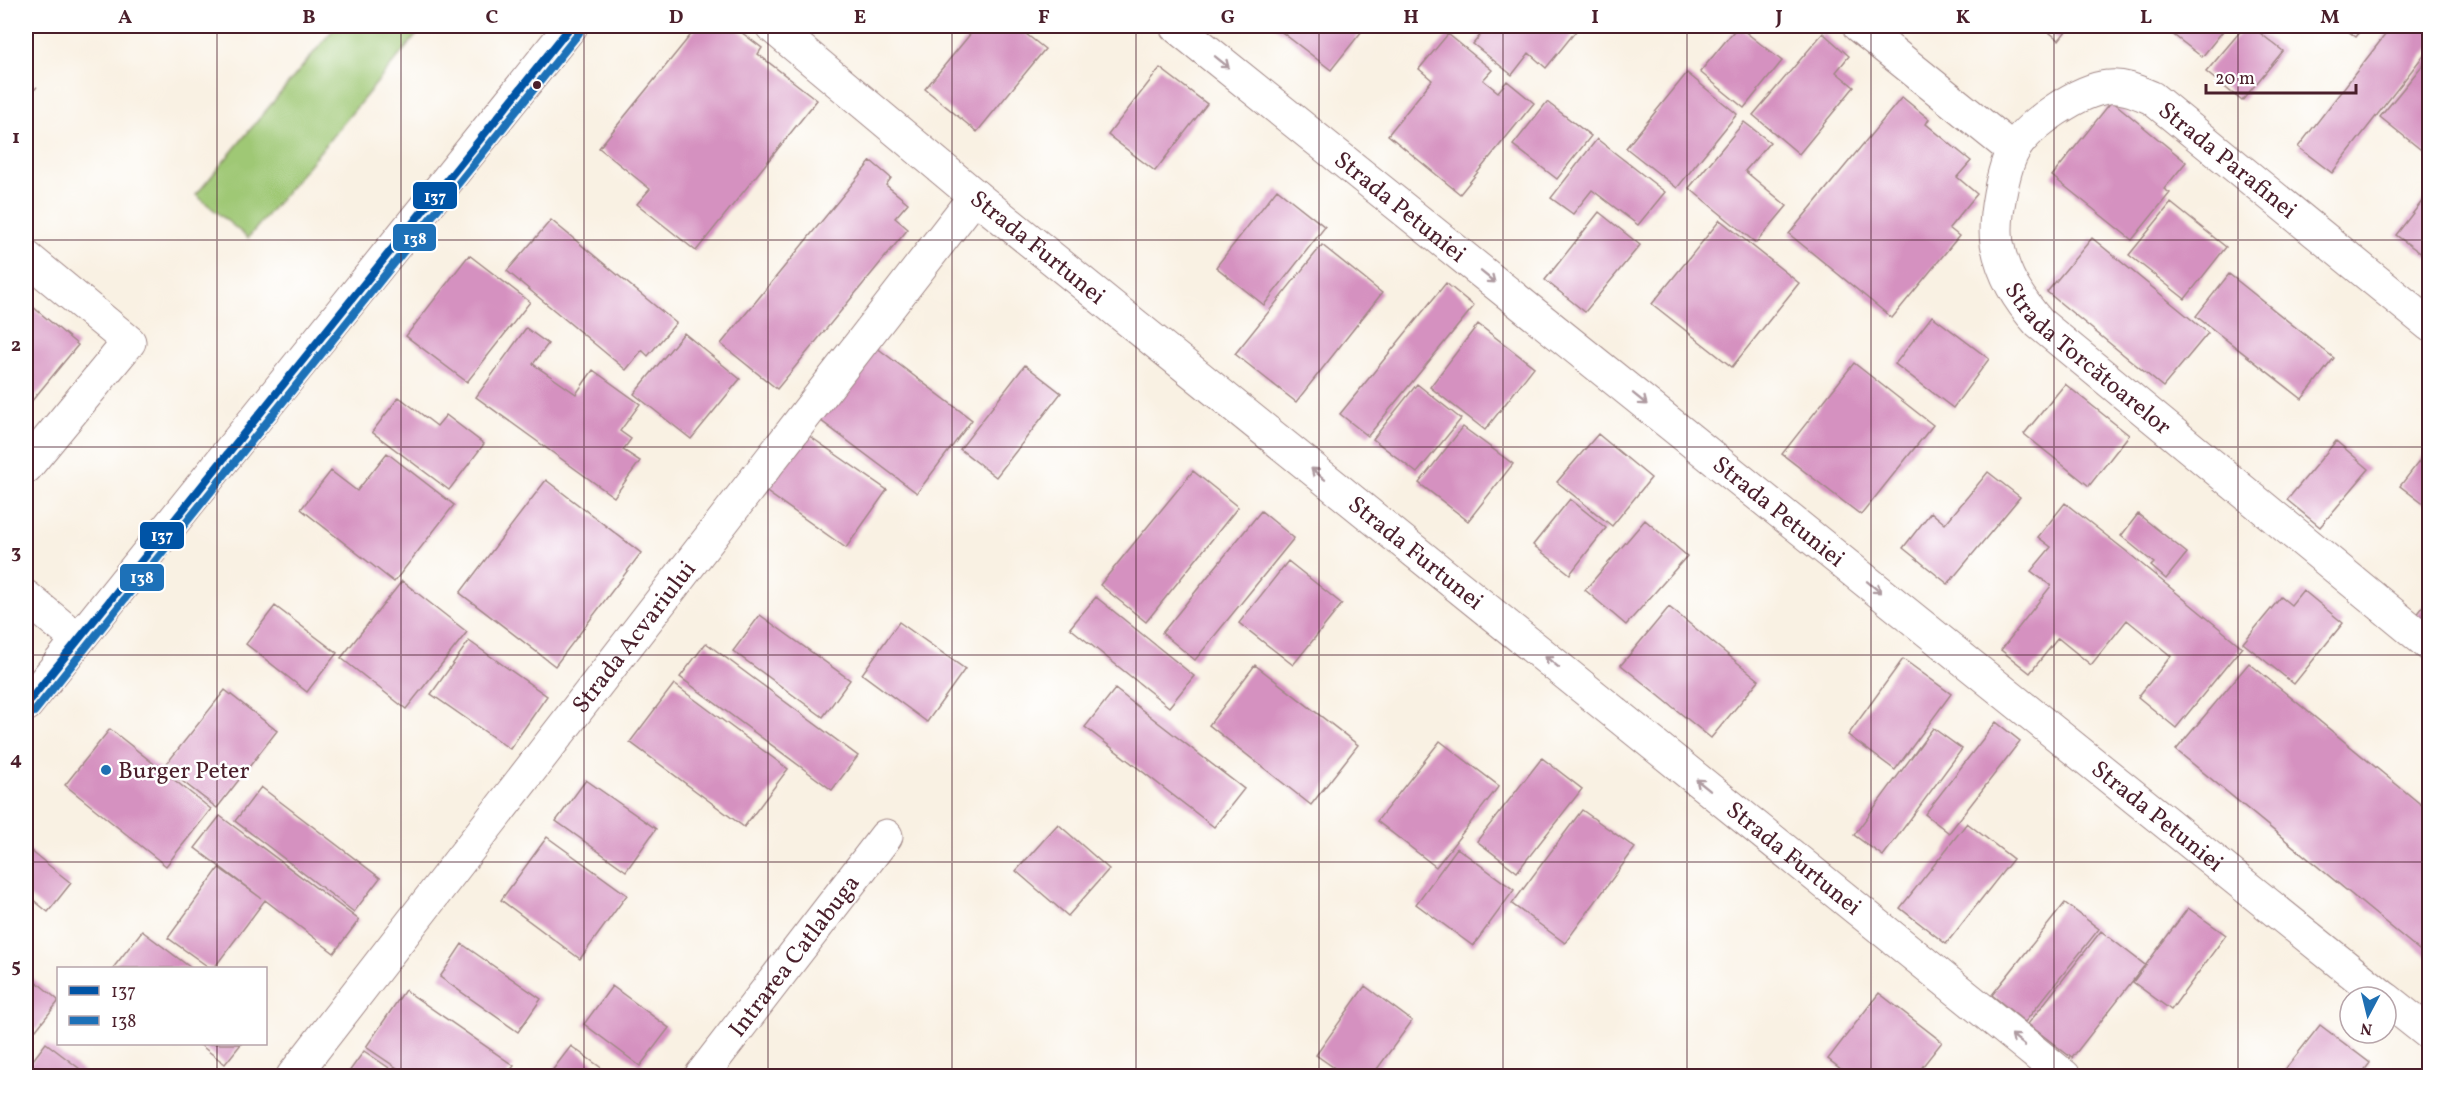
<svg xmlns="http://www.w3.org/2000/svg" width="2455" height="1102" viewBox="0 0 2455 1102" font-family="Vollkorn,serif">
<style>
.green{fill:#9fc874;stroke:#747450;stroke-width:1.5}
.building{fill:#d591c0}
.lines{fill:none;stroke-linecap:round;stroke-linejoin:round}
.street-casing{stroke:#a28887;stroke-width:35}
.secondary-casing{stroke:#a28887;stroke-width:35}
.path{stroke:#a28887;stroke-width:4;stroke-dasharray:1.5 4.5;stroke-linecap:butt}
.street{stroke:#fff;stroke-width:33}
.secondary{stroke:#fff;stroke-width:33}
.bus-1-casing{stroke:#fff;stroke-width:12}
.bus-2-casing{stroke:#fff;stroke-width:12}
.bus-1{stroke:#0054a6;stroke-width:8}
.bus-2{stroke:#1d71b8;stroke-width:8}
.oneway{stroke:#ae9aa0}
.grid{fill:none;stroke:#4a1f2b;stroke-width:1.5;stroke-opacity:0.55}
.bus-dot{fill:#4a1f2b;stroke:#fff;stroke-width:2}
.poi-dot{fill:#1f6fb2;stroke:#fff;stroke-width:2}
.labels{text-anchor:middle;stroke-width:5;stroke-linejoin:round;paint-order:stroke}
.street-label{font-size:24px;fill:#4a1f2b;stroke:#fff}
.poi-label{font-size:24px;fill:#4a1f2b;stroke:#fff;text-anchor:start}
.line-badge{stroke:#fff;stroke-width:2}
.badge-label{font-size:16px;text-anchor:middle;font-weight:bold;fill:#fff}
.neatline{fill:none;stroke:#4a1f2b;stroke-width:2}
.grid-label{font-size:20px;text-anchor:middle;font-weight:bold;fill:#4a1f2b}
</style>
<rect width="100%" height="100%" fill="#fff"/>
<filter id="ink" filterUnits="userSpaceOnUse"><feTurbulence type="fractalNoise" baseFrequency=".0167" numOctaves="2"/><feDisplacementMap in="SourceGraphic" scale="12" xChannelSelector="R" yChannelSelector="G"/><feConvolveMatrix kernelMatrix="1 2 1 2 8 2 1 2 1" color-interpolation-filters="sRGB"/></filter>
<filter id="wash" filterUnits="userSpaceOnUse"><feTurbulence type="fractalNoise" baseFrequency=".008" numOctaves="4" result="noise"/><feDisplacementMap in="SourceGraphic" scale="24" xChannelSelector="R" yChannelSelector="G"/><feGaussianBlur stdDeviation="1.35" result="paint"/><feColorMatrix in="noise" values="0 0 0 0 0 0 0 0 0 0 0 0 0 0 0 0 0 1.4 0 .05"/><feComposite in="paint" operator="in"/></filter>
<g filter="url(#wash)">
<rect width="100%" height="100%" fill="#f9f1e3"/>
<path class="green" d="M336,26H424L248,238L196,195Z"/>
<g id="blocks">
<path class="building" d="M698,26H733L762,48L758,54L817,100L696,251L637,204L650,189L599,148Z
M977,26H1016L1045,49L977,132L925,89Z
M1274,26H1366L1331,70Z
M1488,26H1580L1546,68L1529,53L1512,75L1473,44Z
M1738,26L1782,61L1744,108L1700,72Z
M2041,26H2070L2059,40Z
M2162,26H2227L2202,57Z
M2245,26H2251L2283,51L2242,101L2206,72Z
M2341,26H2365L2356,37Z
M2392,26H2430V47L2332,173L2298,147Z
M1823,33L1849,56L1836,72L1854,87L1799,154L1753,115Z
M1448,34L1492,70L1483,80L1498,92L1507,81L1534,103L1460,194L1388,135L1432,80L1419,69Z
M2430,56V157L2380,117Z
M1160,68L1207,104L1155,171L1108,135Z
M1687,73L1737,114L1677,188L1626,148Z
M1902,97L1929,119L1926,124L1971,161L1957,177L1977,194L1949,228L1959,236L1892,318L1789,234Z
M2112,101L2186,162L2164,189L2170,193L2132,240L2052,176Z
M1547,102L1591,136L1557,179L1513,145Z
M1744,122L1770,142L1745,171L1787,206L1756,243L1689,188Z
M1597,139L1665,192L1638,225L1592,190L1573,214L1551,198Z
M871,161L891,178L886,185L908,203L895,218L908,229L777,389L721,344Z
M1277,189L1325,227L1264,305L1216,267Z
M2430,191V260L2396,235Z
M2171,203L2226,247L2185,299L2129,255Z
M1599,212L1640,245L1585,312L1545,280Z
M551,220L676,323L648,356L642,350L626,370L507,271Z
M1720,220L1799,283L1732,367L1652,304Z
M2092,238L2208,333L2163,387L2047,292Z
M1322,245L1382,293L1296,402L1235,354Z
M469,255L530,302L467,382L406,336Z
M2229,274L2334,358L2302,399L2196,316Z
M1446,283L1474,306L1368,436L1340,414Z
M26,301L78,345L26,408Z
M1932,316L1989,359L1953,408L1895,364Z
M1478,324L1534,367L1485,430L1430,387Z
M526,328L548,344L533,364L576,394L593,370L640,404L620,431L631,439L623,450L640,461L614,497L476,397Z
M684,333L740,379L691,439L634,394Z
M872,344L972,420L917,493L816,417Z
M1854,363L1933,425L1861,515L1782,454Z
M1025,365L1061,393L996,477L960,449Z
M1417,384L1461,419L1417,473L1373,439Z
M2065,384L2129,435L2089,486L2024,434Z
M399,397L437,426L446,415L484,444L449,490L372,432Z
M1463,427L1513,464L1468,521L1419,483Z
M805,433L887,490L846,548L764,490Z
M1598,434L1651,478L1612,526L1557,482Z
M2336,441L2369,469L2320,527L2287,500Z
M387,453L454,505L394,582L301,509L331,471L357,491Z
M2424,455L2430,460V509L2400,486Z
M1193,471L1238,507L1146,622L1100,585Z
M1988,472L2020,497L1948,584L1903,548L1931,512L1945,524Z
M546,480L641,553L555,666L460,593Z
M1570,499L1606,528L1570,574L1533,545Z
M2065,503L2126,551L2242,647L2176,728L2138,697L2171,656L2127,620L2091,665L2058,638L2030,673L2001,650L2051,586L2031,571L2051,547L2038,537Z
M1261,511L1294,538L1195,660L1162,633Z
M2138,514L2187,553L2166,579L2151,566L2154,563L2121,536Z
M1645,520L1687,556L1626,625L1585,590Z
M1288,561L1342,604L1293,665L1239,623Z
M402,581L467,632L406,709L341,658Z
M2303,590L2343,623L2294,684L2243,643L2281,597L2291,605Z
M1096,597L1194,676L1169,707L1070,628Z
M2430,598V635L2412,621Z
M275,606L337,653L307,692L246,644Z
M1669,607L1759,680L1711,738L1621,665Z
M760,615L850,680L823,717L733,651Z
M899,622L965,669L927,722L862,674Z
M469,641L547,696L510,749L431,694Z
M706,643L858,756L832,790L680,677Z
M1903,659L1951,694L1895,770L1848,735Z
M2249,663L2430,812V959L2176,750Z
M1255,665L1358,745L1311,805L1209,725Z
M674,684L788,769L744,827L630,742Z
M1115,689L1244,789L1214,827L1085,727Z
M225,690L277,731L217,808L164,767Z
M1996,722L2020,741L1949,833L1925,814Z
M1933,728L1962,749L1883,856L1854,835Z
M110,729L211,809L166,866L65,785Z
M1440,741L1499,786L1436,867L1377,821Z
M1542,758L1582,789L1517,872L1477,841Z
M586,780L656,829L626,871L556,821Z
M261,787L380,878L354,912L235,821Z
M1582,810L1635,848L1565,943L1512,904Z
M220,816L359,920L334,953L265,900L214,968H210L168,938L219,868L261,898L195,848Z
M1967,823L2013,859L1946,944L1900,908Z
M1058,824L1109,869L1068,916L1016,871Z
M547,837L627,895L580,959L501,900Z
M26,847L71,883L48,912L26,894Z
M1457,848L1514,890L1473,946L1416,904Z
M2065,903L2099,929L2025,1022L1992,995Z
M2188,908L2226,935L2171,1010L2133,982Z
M142,931L191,968H113Z
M2101,931L2145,965L2072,1058L2028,1024Z
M462,944L541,999L518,1032L440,977Z
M26,973L58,1000V1002L36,1030L26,1022Z
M612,986L669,1028L640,1066L584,1024Z
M1365,986L1412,1021L1372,1076H1346L1316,1055Z
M405,990L514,1066L506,1076H409L366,1047Z
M1879,993L1942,1042L1915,1076H1850L1828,1059Z
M2320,1025L2370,1063L2360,1076H2280Z
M46,1043L84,1072L80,1076H26V1069Z
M199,1044H241L225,1064Z
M571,1046L607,1072L603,1076H548Z
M364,1051L401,1076H346Z"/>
</g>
</g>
<g filter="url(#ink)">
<use href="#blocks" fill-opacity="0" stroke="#a28887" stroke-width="1.5"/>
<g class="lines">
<defs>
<g id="street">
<path id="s1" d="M772,26L975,196L2064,1076"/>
<path id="s2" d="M1176,26L2383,997"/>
<path d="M1859,26L2013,150"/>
<path d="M26,257L129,342L26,467"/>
<path id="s3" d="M2430,325L2152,98C2138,92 2123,85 2108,87C2079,90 2029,124 2014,149C2003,168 1993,220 1997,243C2003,275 2018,299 2039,323L2430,645"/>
<path d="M26,597L78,640"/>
<path d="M2386,999L2430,1034"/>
<path id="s4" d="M293,1076L975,196"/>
<path id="s5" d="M701,1076L886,836"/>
</g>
<path id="secondary" d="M26,705L571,26"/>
</defs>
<use href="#street" class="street-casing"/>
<use href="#secondary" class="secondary-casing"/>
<path class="path" d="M26,80L38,90"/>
<use href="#street" class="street"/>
<use href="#secondary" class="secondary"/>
<defs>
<path id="bus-1" d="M26,705L571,26"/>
<path id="bus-2" d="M34,712L579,33"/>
</defs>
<use href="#bus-1" class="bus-1-casing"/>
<use href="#bus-2" class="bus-2-casing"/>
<use href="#bus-1" class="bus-1"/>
<use href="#bus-2" class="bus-2"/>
</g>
<defs><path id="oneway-shaft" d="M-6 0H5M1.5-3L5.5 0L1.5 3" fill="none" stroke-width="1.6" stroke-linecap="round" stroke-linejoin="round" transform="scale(1.5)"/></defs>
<g class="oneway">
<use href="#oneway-shaft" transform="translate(1222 62) rotate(39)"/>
<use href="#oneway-shaft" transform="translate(1488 277) rotate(39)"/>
<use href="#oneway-shaft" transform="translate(1640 399) rotate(39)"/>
<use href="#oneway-shaft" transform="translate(1318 474) rotate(-141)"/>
<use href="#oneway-shaft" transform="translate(1874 587) rotate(39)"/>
<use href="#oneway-shaft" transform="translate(1552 662) rotate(-141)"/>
<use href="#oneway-shaft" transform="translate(1703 785) rotate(-141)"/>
<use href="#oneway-shaft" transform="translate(2018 1040) rotate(-141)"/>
</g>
</g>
<path class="grid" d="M217,26V968M401,26V1076M584,26V1076M768,26V1076M952,26V1076M1136,26V1076M1319,26V1076M1503,26V1076M1687,26V1076M1871,26V1076M2054,26V1076M2238,26V1076M26,240H2430M26,447H2430M26,655H2430M26,862H2430M217,1044V1076"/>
<circle class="bus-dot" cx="537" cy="85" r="5"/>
<circle class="poi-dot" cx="106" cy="770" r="6"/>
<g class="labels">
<g class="street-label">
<text transform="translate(2228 160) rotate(39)" y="8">Strada Parafinei</text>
<text dy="8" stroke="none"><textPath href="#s2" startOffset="288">Strada Petuniei</textPath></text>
<text dy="8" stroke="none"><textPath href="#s1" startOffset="346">Strada Furtunei</textPath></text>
<text dy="8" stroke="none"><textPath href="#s3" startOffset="768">Strada Torcătoarelor</textPath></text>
<text dy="8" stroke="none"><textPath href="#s2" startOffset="774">Strada Petuniei</textPath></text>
<text dy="8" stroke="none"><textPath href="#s1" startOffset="832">Strada Furtunei</textPath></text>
<text dy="8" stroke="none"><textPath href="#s4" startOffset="556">Strada Acvariului</textPath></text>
<text dy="8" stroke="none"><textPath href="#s2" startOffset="1260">Strada Petuniei</textPath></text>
<text dy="8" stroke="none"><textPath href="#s1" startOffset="1318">Strada Furtunei</textPath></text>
<text dy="8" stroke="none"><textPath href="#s5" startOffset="152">Intrarea Catlabuga</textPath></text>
</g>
<g class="poi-label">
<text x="118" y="778">Burger Peter</text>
</g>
</g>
<g class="line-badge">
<rect x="412" y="181" width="46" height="29" rx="6" fill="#0054a6"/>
<rect x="392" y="223" width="45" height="29" rx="6" fill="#1d71b8"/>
<rect x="139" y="521" width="46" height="29" rx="6" fill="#0054a6"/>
<rect x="119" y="563" width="46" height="29" rx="6" fill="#1d71b8"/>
</g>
<g class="badge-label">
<text x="435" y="202">137</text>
<text x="415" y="244">138</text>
<text x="162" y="541">137</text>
<text x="142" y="583">138</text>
</g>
<rect width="2455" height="1102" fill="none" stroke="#fff" stroke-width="66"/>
<rect x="57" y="967" width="210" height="78" fill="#ffffff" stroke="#b7a5aa" stroke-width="1.5"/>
<rect x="69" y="986" width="30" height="9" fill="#0054a6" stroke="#b7a5aa" stroke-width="1.5"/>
<text x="111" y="997" font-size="18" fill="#4a1f2b">137</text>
<rect x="69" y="1016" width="30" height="9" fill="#1d71b8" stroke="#b7a5aa" stroke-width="1.5"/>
<text x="111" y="1027" font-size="18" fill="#4a1f2b">138</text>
<g transform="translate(2368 1015) rotate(187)"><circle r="28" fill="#ffffff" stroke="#b7a5aa" stroke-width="1.5"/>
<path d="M0-4.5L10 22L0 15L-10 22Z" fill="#1f6fb2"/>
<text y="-9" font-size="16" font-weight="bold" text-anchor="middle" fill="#4a1f2b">N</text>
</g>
<path d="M2206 84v9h150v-9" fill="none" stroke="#4a1f2b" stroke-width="3"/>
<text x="2215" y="84" font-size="18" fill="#4a1f2b" stroke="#ffffff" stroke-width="4.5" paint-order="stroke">20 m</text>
<rect x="33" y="33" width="2389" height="1036" class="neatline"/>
<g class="grid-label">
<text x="125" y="23">A</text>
<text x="309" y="23">B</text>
<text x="492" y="23">C</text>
<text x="676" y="23">D</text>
<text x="860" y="23">E</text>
<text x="1044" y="23">F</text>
<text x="1228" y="23">G</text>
<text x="1411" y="23">H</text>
<text x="1595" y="23">I</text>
<text x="1779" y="23">J</text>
<text x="1963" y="23">K</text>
<text x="2146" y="23">L</text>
<text x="2330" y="23">M</text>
<text x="16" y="143">1</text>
<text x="16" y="351">2</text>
<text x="16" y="558">3</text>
<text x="16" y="765">4</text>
<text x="16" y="972">5</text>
</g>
</svg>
